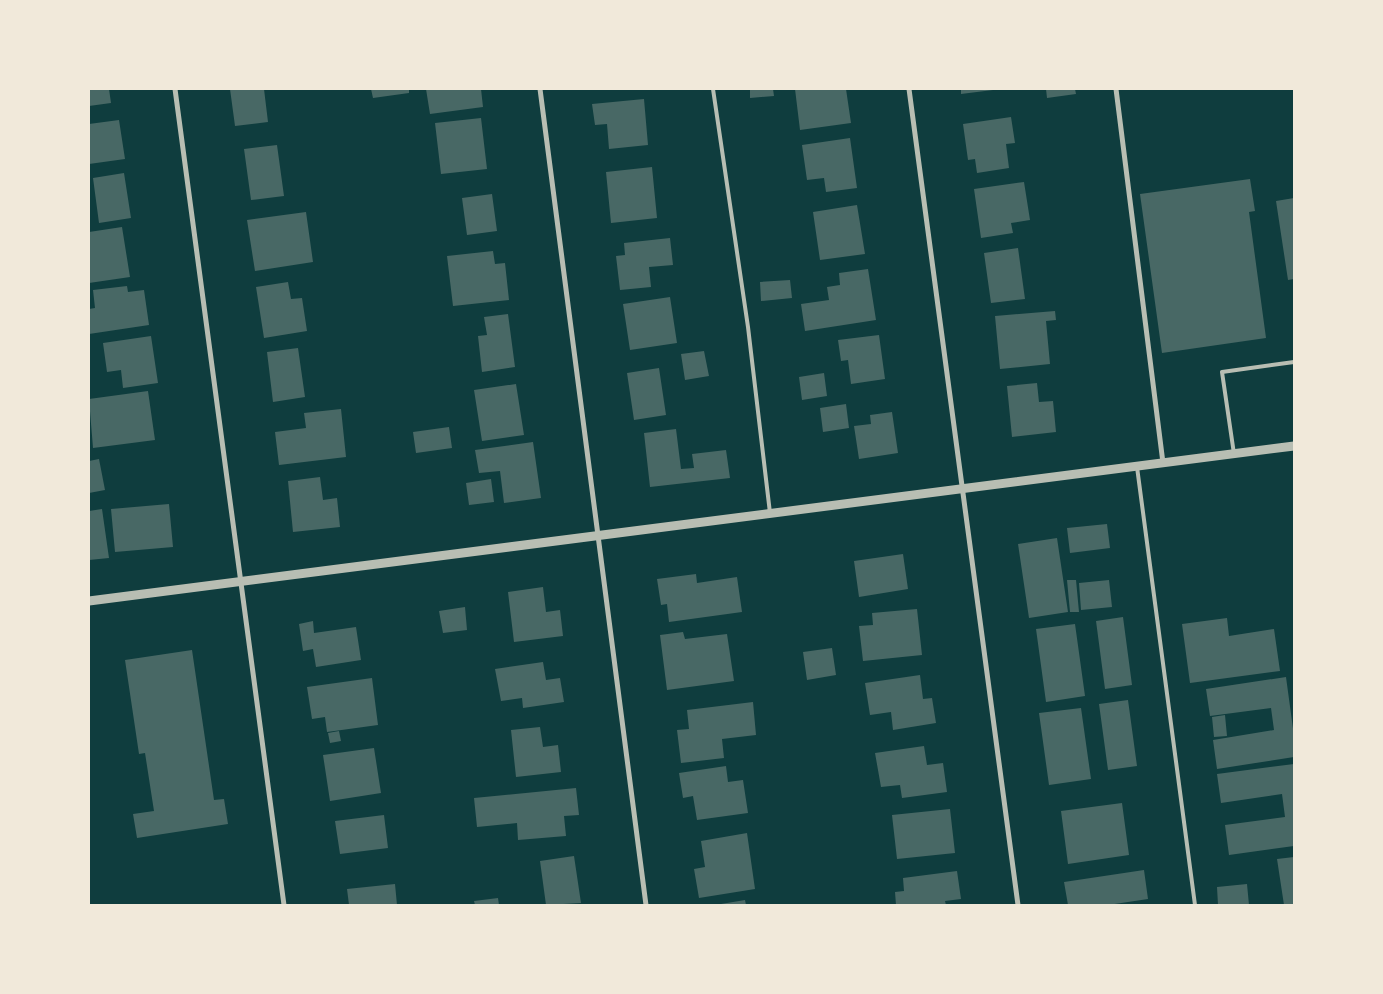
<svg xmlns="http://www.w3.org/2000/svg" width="1383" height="994" viewBox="0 0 1383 994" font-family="'Nunito Sans',sans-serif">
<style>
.building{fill:#486865}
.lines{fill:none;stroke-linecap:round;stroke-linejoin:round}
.service{stroke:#b8beb3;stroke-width:4}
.minor{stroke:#b8beb3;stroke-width:5}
.tertiary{stroke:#b8beb3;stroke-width:9}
</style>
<rect width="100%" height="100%" fill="#0f3d3e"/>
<path class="building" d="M89,89H109L111,103L89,106Z
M230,89H264L268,122L235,126Z
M371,89H409V93L373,98Z
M426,89H481L483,107L430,114Z
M750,89H773L774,96L750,98Z
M795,89H846L851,123L800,130Z
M961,89H993V90L961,94Z
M1046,89H1075L1076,94L1047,98Z
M644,99L648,145L609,149L607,124L595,125L592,104Z
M1011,117L1015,143L1006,144L1009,168L977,173L975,159L968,160L963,124Z
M481,118L487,169L441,174L435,123Z
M119,120L125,159L89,164V124Z
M850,138L857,188L826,192L824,178L807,180L802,145Z
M277,145L284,196L251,200L244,149Z
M652,167L657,218L611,223L606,172Z
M124,173L131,218L99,223L93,178Z
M1250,179L1255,211L1249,212L1266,338L1162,353L1140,194Z
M1024,182L1030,220L1011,223L1013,233L981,238L974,189Z
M492,194L497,231L467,235L462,198Z
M1294,198V279L1288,280L1276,201Z
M857,205L865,254L820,260L813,212Z
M306,212L313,262L255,271L247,220Z
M122,227L130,277L89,283V232Z
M670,238L673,265L649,267L651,287L620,290L616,256L625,255L624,243Z
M1018,248L1025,299L991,303L984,253Z
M493,251L495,264L505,263L509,300L453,306L447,256Z
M868,269L876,320L805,331L801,304L829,300L827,287L840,285L839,273Z
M790,280L792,298L761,301L760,282Z
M288,282L291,299L302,298L307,331L264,338L256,287Z
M127,286L128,292L144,290L149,325L89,334V309L95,308L93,290Z
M670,297L677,343L630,350L623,304Z
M1055,311L1056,320L1046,321L1050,364L1000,369L995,316Z
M508,314L515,367L482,372L478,336L487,335L484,317Z
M879,335L885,379L851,384L848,360L841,361L838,340Z
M151,336L158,383L123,388L121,370L107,372L103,343Z
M298,348L305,397L273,402L267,352Z
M704,351L709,376L685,380L681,354Z
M659,368L666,415L634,420L627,373Z
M824,373L827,396L802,400L799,377Z
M1037,383L1039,402L1053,401L1056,432L1012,437L1007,386Z
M516,384L524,435L482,441L474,390Z
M148,391L155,440L93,448L89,399Z
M846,404L849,428L823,432L820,408Z
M341,409L346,457L279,465L275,432L306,428L304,413Z
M892,412L898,453L859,459L854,426L871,424L870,415Z
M449,427L452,448L416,453L413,432Z
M676,429L681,469L694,468L692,454L726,450L730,478L650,487L644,433Z
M533,442L541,498L504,503L500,471L479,473L475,450Z
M99,459L105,490L89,493V461Z
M320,477L323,500L337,498L340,527L293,532L288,481Z
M491,479L494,502L469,505L466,483Z
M169,504L173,547L115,552L111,509Z
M102,509L109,558L89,560V511Z
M1107,524L1110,548L1070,553L1067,528Z
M1057,538L1068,612L1029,618L1018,544Z
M903,554L908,589L859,597L854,561Z
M696,574L697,583L737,577L742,612L669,622L667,604L661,605L657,579Z
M1067,580H1076L1079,612H1070Z
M1109,580L1112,607L1081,610L1079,583Z
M543,587L546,612L560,610L563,636L514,642L508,592Z
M465,607L467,630L443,633L439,611Z
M917,609L922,655L863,661L859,626L873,625L872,613Z
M1123,617L1132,685L1105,689L1096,621Z
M1227,618L1229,636L1274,629L1280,671L1190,683L1182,624Z
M313,621L314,633L356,627L361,660L316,667L313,649L303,651L299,624Z
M1075,624L1085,696L1046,702L1036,629Z
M683,632L685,639L727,634L734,681L667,690L660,635Z
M832,648L836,675L807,680L803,652Z
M192,650L214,800L224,799L228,824L137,838L133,814L154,811L145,753L139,754L125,660Z
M543,662L546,680L560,678L564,702L523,708L522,698L501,701L495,669Z
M920,675L923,699L932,698L936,723L893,730L891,712L870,715L865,683Z
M1286,677L1294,736V757L1217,769L1213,740L1274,730L1271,708L1210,716L1206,689Z
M372,678L378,725L327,732L325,717L312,719L307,687Z
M1128,700L1137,766L1108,770L1099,704Z
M753,702L756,735L722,739L724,758L681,763L677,730L689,729L687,710Z
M1081,708L1091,779L1049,785L1039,713Z
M1225,715L1227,736L1214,737L1212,717Z
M540,727L543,747L558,745L561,772L516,777L511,730Z
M339,731L341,741L330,743L328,733Z
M924,746L927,765L943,763L947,792L902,798L900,785L881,787L875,753Z
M374,748L381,793L330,801L323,755Z
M1294,764V846L1229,855L1225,825L1285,817L1282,794L1221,803L1217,774Z
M726,766L728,782L743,780L748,813L697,820L693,796L683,798L679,773Z
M576,788L579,815L564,816L566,836L518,840L517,823L477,827L474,798Z
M1122,803L1129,855L1068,864L1061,811Z
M950,809L955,853L897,859L892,815Z
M384,815L388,848L340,854L335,821Z
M747,833L755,889L699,898L694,869L705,867L701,841Z
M574,856L581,903L546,905L540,861Z
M1294,857V905H1284L1277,859Z
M1144,870L1148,899L1108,905H1068L1064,882Z
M957,871L961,899L945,901L946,905H896L895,892L904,891L903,878Z
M395,884L397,905H349L347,889Z
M1247,884L1249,905H1218L1217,887Z
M498,898L499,905H475L474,901Z
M745,900L746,905H721V904Z"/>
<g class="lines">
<path class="service" d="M713,89L748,327L770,513
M1234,454L1222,372L1294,362
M1137,467L1195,905"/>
<path class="minor" d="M175,89L284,905
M540,89L646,905
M909,89L1018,905
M1116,89L1163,463"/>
<path class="tertiary" d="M89,601L1294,446"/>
</g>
<rect width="1383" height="994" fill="none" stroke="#f1e9da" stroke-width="180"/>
</svg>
